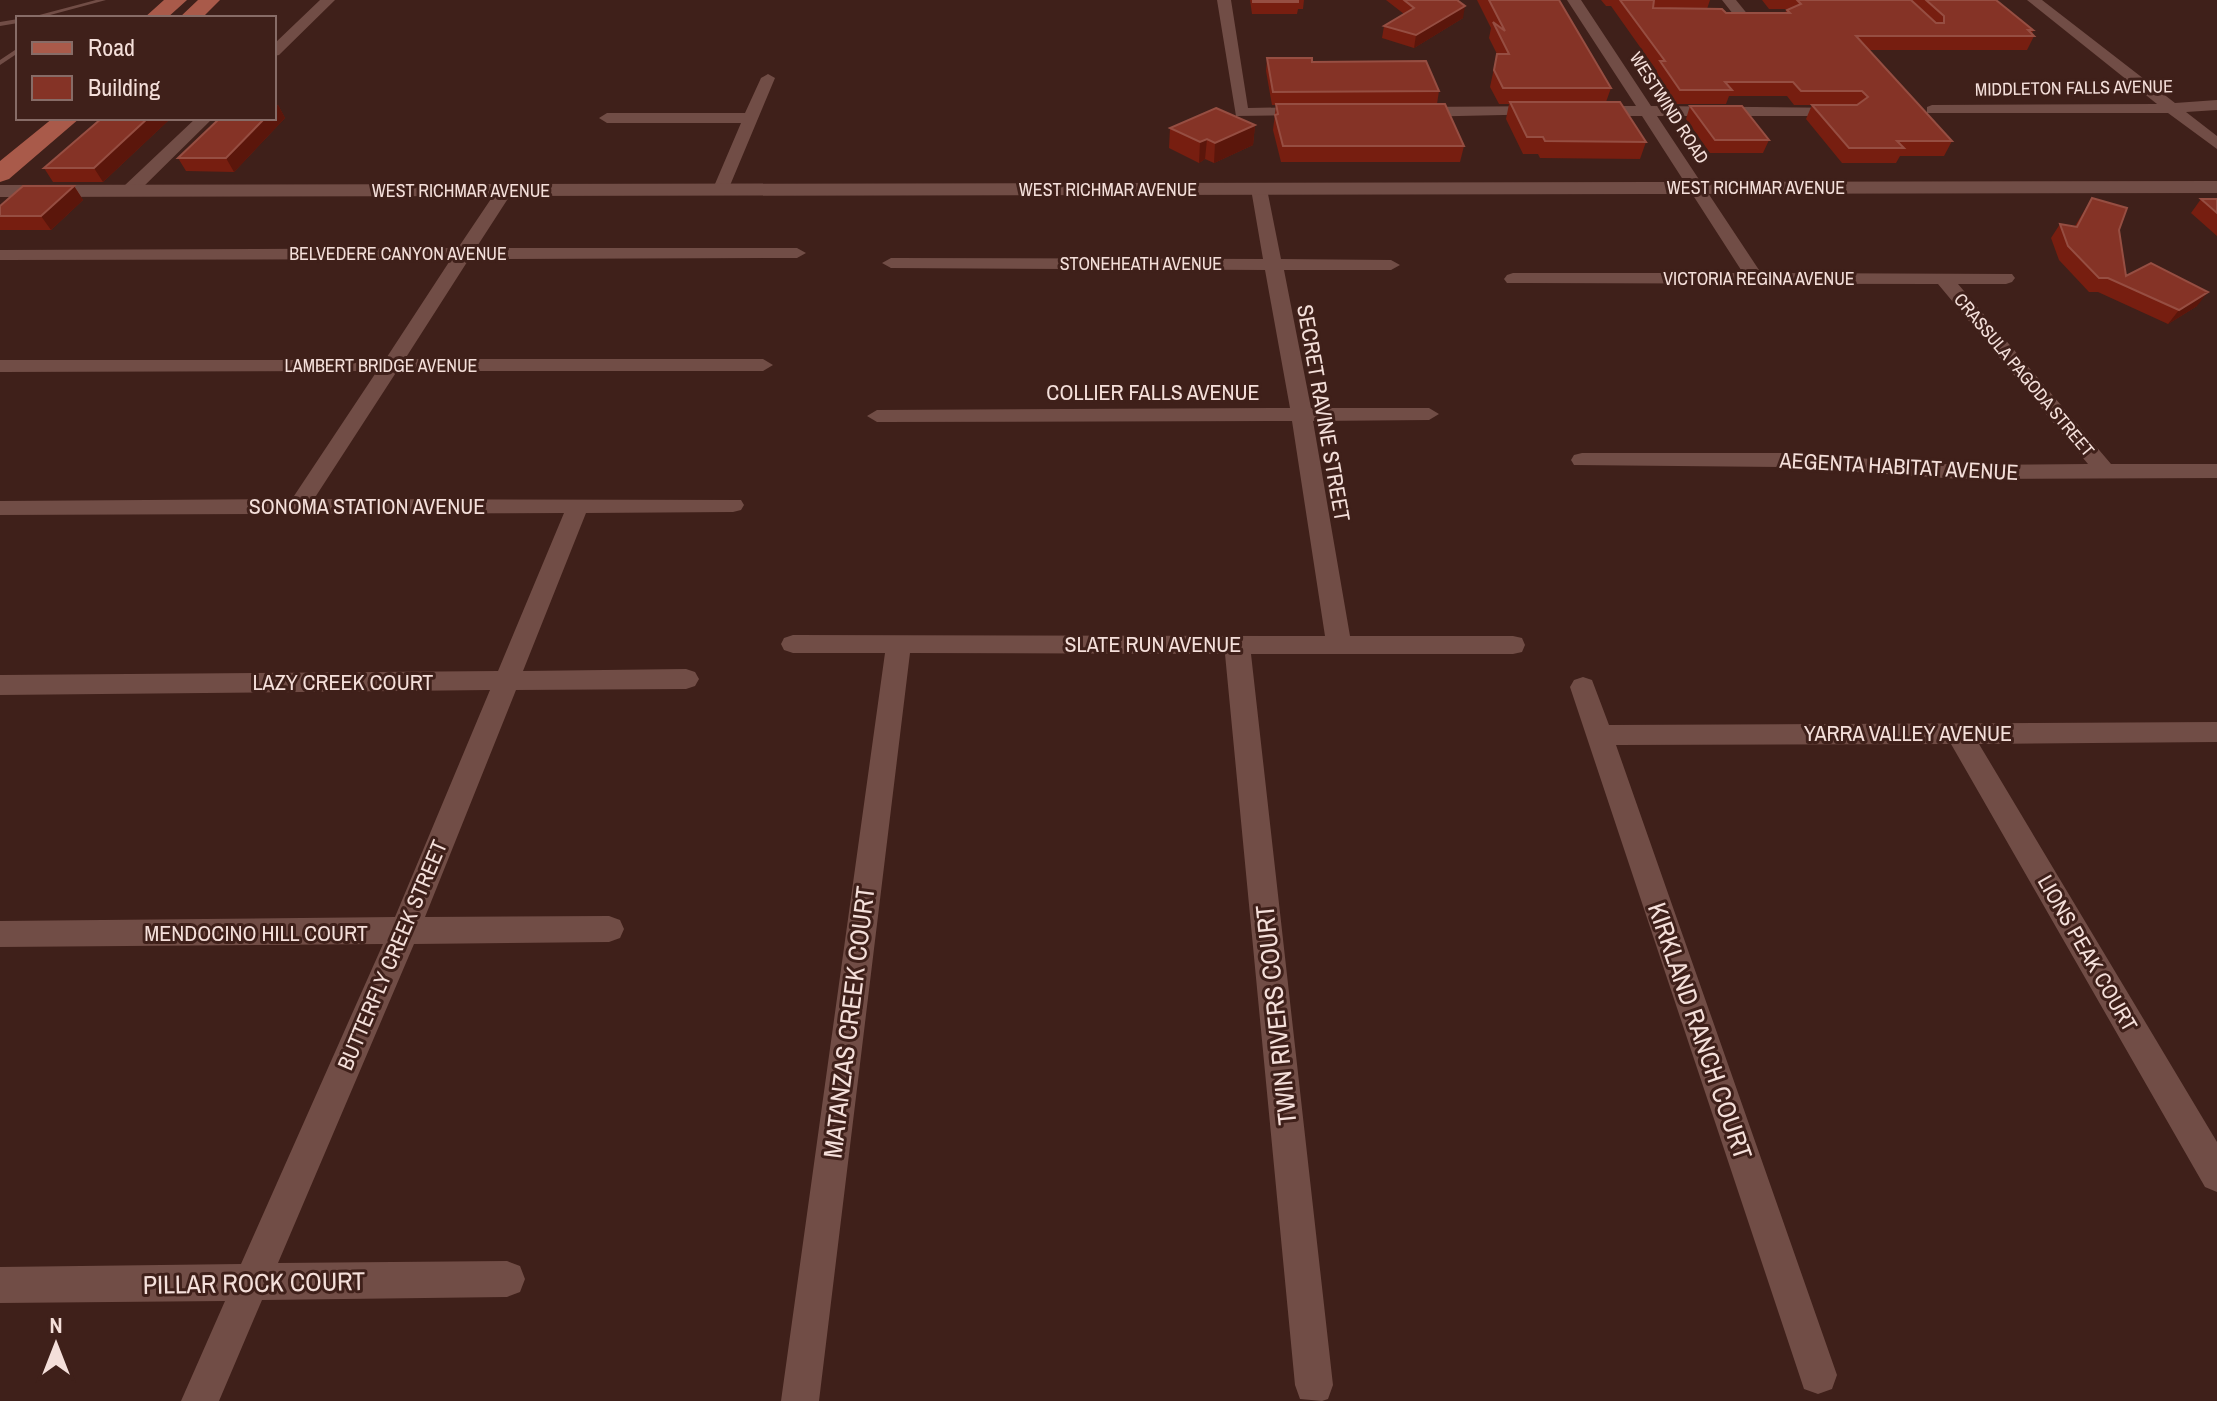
<svg xmlns="http://www.w3.org/2000/svg" width="2217" height="1401" viewBox="0 0 2217 1401" font-family="'Archivo Narrow',sans-serif">
<style>
.lines{fill:none;stroke-linecap:round;stroke-linejoin:round}
.service{fill:#714d46;fill-rule:evenodd}
.minor{fill:#714d46;fill-rule:evenodd}
.tertiary{fill:#714d46;fill-rule:evenodd}
.primary{fill:#a95a4a;fill-rule:evenodd}
.wall{fill:#771e10}
.shaded-wall{fill:#5b160b}
.building{fill:#853326;stroke:#964e42;stroke-width:2}
.labels{text-anchor:middle;stroke-width:6;stroke-linejoin:round;paint-order:stroke}
.far-street-label{font-size:18px;fill:#f4dfda;stroke:#3f201a}
.street-label{font-size:22px;fill:#f4dfda;stroke:#3f201a}
.near-street-label{font-size:26px;fill:#f4dfda;stroke:#3f201a}
</style>
<rect width="100%" height="100%" fill="#3f201a"/>
<g class="lines">
<path class="service" d="M96,0H106L39,18H28Z
M18,19V23L0,26V22Z
M18,48V53L0,65V60Z"/>
<path class="minor" d="M320,0H335L279,55L274,56V44Z
M1217,0H1231L1248,108L1311,107L1316,109V115L1236,116Z
M1567,0H1581L1651,106L1848,108L1851,111L1843,116H1657L1761,273L2012,274L2015,278L2012,282L2006,284H1958L2111,464H2217V478L1959,479L1784,467L1574,465L1571,460L1574,455L1582,453H1784L1959,465L2088,464L1938,284L1507,283L1504,279L1507,275L1513,273H1743L1642,116H1590L1582,111L1590,106H1636Z
M1722,0H1736L1749,16L1737,19Z
M2027,0H2042L2175,103L2217,100V110L2186,112L2217,136V149L2168,113H1927V107L1932,105L2157,104Z
M768,74L775,78L726,195H714L712,191L741,123H607L599,118L607,113H745L761,78Z
M1543,106L1551,111L1548,114L1414,117L1406,112L1414,107Z
M196,118H213L136,194H124L122,190L124,186Z
M1259,184L1267,189L1281,259L1391,260L1400,265L1391,270H1284L1311,408H1429L1439,414L1429,420L1313,421L1350,636H1513L1522,638L1525,645L1522,652L1513,654H1251L1333,1385L1328,1399L1322,1401L1300,1399L1295,1385L1225,654L910,653L819,1401H781L885,653H793L784,650L781,644L784,638L793,635L1325,636L1292,421L877,422L867,416L877,410L1290,408L1265,270L891,268L882,263L891,258L1263,259L1251,189Z
M505,186L513,191L476,248H797L806,253L797,258L469,259L405,359H763L773,365L763,371H397L314,499L741,500L744,505L741,510L733,512L586,513L523,671L686,669L695,672L699,679L695,686L686,689L516,690L425,917L609,916L620,920L624,929L620,938L609,942L414,944L278,1263L507,1261L520,1266L525,1279L520,1292L507,1297L262,1300L219,1401H181L225,1301L0,1303V1267L241,1264L383,944L0,947V921L395,917L490,690L0,695V675L498,671L564,513L0,515V501L292,499L377,371L0,372V360H385L451,259L0,260V250L458,248L499,187Z
M1583,677L1592,680L1609,725L2217,722V742L1979,744L2217,1142V1192L2205,1187L1951,744L1616,745L1837,1375L1832,1389L1818,1394L1804,1389L1570,687L1574,680Z"/>
<path class="tertiary" d="M2217,181V193L0,197V185Z"/>
<path class="primary" d="M164,0H187L167,18H144Z
M198,0H220L202,18H179Z
M53,118H80L9,179L0,182V161Z"/>
</g>
<path class="wall" d="M1250,0H1304L1303,9H1298L1297,14H1252Z
M1386,0H1457L1463,18L1414,48L1382,38L1384,26L1404,14Z
M1477,0H1559L1611,88L1606,102L1646,142L1640,159L1540,158L1538,154H1523L1506,119L1509,104H1499L1490,87L1497,54L1489,38L1491,28Z
M1601,0H1710L1707,9L1726,13H1785L1787,9H1769L1762,0H1996L2033,30L2032,34L2034,36L2027,50H1868L1952,141L1944,156H1900L1896,163H1842L1806,119L1812,105H1794L1787,96H1729L1726,104H1675L1656,75L1657,71L1611,6H1606Z
M1267,58L1312,62L1439,91L1437,104L1464,146L1460,162H1281L1273,130L1276,105H1272L1266,71Z
M278,105L285,118L234,172L186,171L178,158Z
M1690,106L1769,140L1763,153H1710L1686,119Z
M102,118H171L103,182H53L44,168Z
M1255,125L1253,145L1214,163L1205,159L1199,163L1169,148L1170,128Z
M74,186L83,200L51,230H0V206Z
M2092,198L2119,230L2126,276L2197,306L2168,324L2098,292H2089L2059,260L2051,238L2060,224L2075,226Z
M2201,199H2217V236L2191,213Z"/>
<path class="shaded-wall" d="M1465,6L1463,18L1414,48L1416,35Z
M278,105L285,118L234,172L226,158L265,118H274V109Z
M148,118H171L103,182L94,168Z
M1255,125L1253,145L1214,163L1215,143Z
M1207,139L1205,159L1199,163L1200,142Z
M74,186L83,200L51,230L41,216Z
M2208,292L2197,306L2168,324L2179,310Z"/>
<path class="building" d="M1253,0H1298V2H1253Z
M1404,0H1457L1465,6L1416,35L1384,26L1414,8Z
M1489,0H1559L1611,88H1503L1494,70L1497,54H1509L1493,22L1505,31Z
M1620,0H1654L1653,8L1722,9L1726,13H1790L1787,10L1801,4L1797,0H1911L1936,23H1944V16L1926,0H1996L2033,30H2028L2034,36H1856L1952,141H1897L1904,148H1849L1812,105H1857L1868,97L1862,91H1801L1793,82H1725L1732,90H1680L1660,61H1665Z
M1267,58H1312V62L1426,61L1439,91L1273,92Z
M1510,102H1620L1646,142L1545,141L1543,137H1527Z
M1276,104H1445L1464,146H1283L1275,115L1278,114Z
M1690,106H1742L1769,140H1715Z
M1216,108L1255,125L1215,143L1207,139L1200,142L1170,128Z
M102,118H148L94,168H44Z
M220,118H265L226,158H178Z
M23,186H74L41,216H0V206Z
M2092,198L2127,208L2119,230L2126,276L2151,263L2208,292L2179,310L2108,278H2099L2068,246L2060,224L2077,227Z
M2201,199H2217V213Z"/>
<g class="labels">
<g class="far-street-label">
<text transform="translate(2074 88) rotate(-1)" y="6">MIDDLETON FALLS AVENUE</text>
<text transform="translate(1669 108) rotate(57)" y="6">WESTWIND ROAD</text>
<text x="1756" y="194">WEST RICHMAR AVENUE</text>
<text x="1108" y="196">WEST RICHMAR AVENUE</text>
<text x="461" y="197">WEST RICHMAR AVENUE</text>
<text x="398" y="260">BELVEDERE CANYON AVENUE</text>
<text x="1141" y="270">STONEHEATH AVENUE</text>
<text x="1759" y="285">VICTORIA REGINA AVENUE</text>
<text x="381" y="372">LAMBERT BRIDGE AVENUE</text>
<text transform="translate(2024 375) rotate(50)" y="6">CRASSULA PAGODA STREET</text>
</g>
<g class="street-label">
<text x="1153" y="400">COLLIER FALLS AVENUE</text>
<text transform="translate(1324 413) rotate(80)" y="8">SECRET RAVINE STREET</text>
<text transform="translate(1899 466) rotate(3)" y="8">AEGENTA HABITAT AVENUE</text>
<text x="367" y="514">SONOMA STATION AVENUE</text>
<text x="1153" y="652">SLATE RUN AVENUE</text>
<text x="343" y="690">LAZY CREEK COURT</text>
<text x="1908" y="741">YARRA VALLEY AVENUE</text>
<text x="256" y="941">MENDOCINO HILL COURT</text>
<text transform="translate(2088 953) rotate(60)" y="8">LIONS PEAK COURT</text>
<text transform="translate(392 955) rotate(-67)" y="8">BUTTERFLY CREEK STREET</text>
</g>
<g class="near-street-label">
<text transform="translate(1276 1015) rotate(-96)" y="9">TWIN RIVERS COURT</text>
<text transform="translate(849 1022) rotate(-83)" y="9">MATANZAS CREEK COURT</text>
<text transform="translate(1700 1031) rotate(71)" y="9">KIRKLAND RANCH COURT</text>
<text transform="translate(254 1283) rotate(-1)" y="9">PILLAR ROCK COURT</text>
</g>
</g>
<rect x="16" y="16" width="260" height="104" fill="#3f201a" stroke="#876c67" stroke-width="2"/>
<rect x="32" y="42" width="40" height="12" fill="#a95a4a" stroke="#876c67" stroke-width="2"/>
<text x="88" y="56" font-size="24" fill="#f4dfda">Road</text>
<rect x="32" y="76" width="40" height="24" fill="#853326" stroke="#876c67" stroke-width="2"/>
<text x="88" y="96" font-size="24" fill="#f4dfda">Building</text>
<g transform="translate(56 1345)" stroke="#3f201a" stroke-width="6" paint-order="stroke">
<path d="M0-6L14 30L0 20L-14 30Z" fill="#f4dfda"/>
<text y="-12" font-size="22" font-weight="bold" text-anchor="middle" fill="#f4dfda">N</text>
</g>
</svg>
